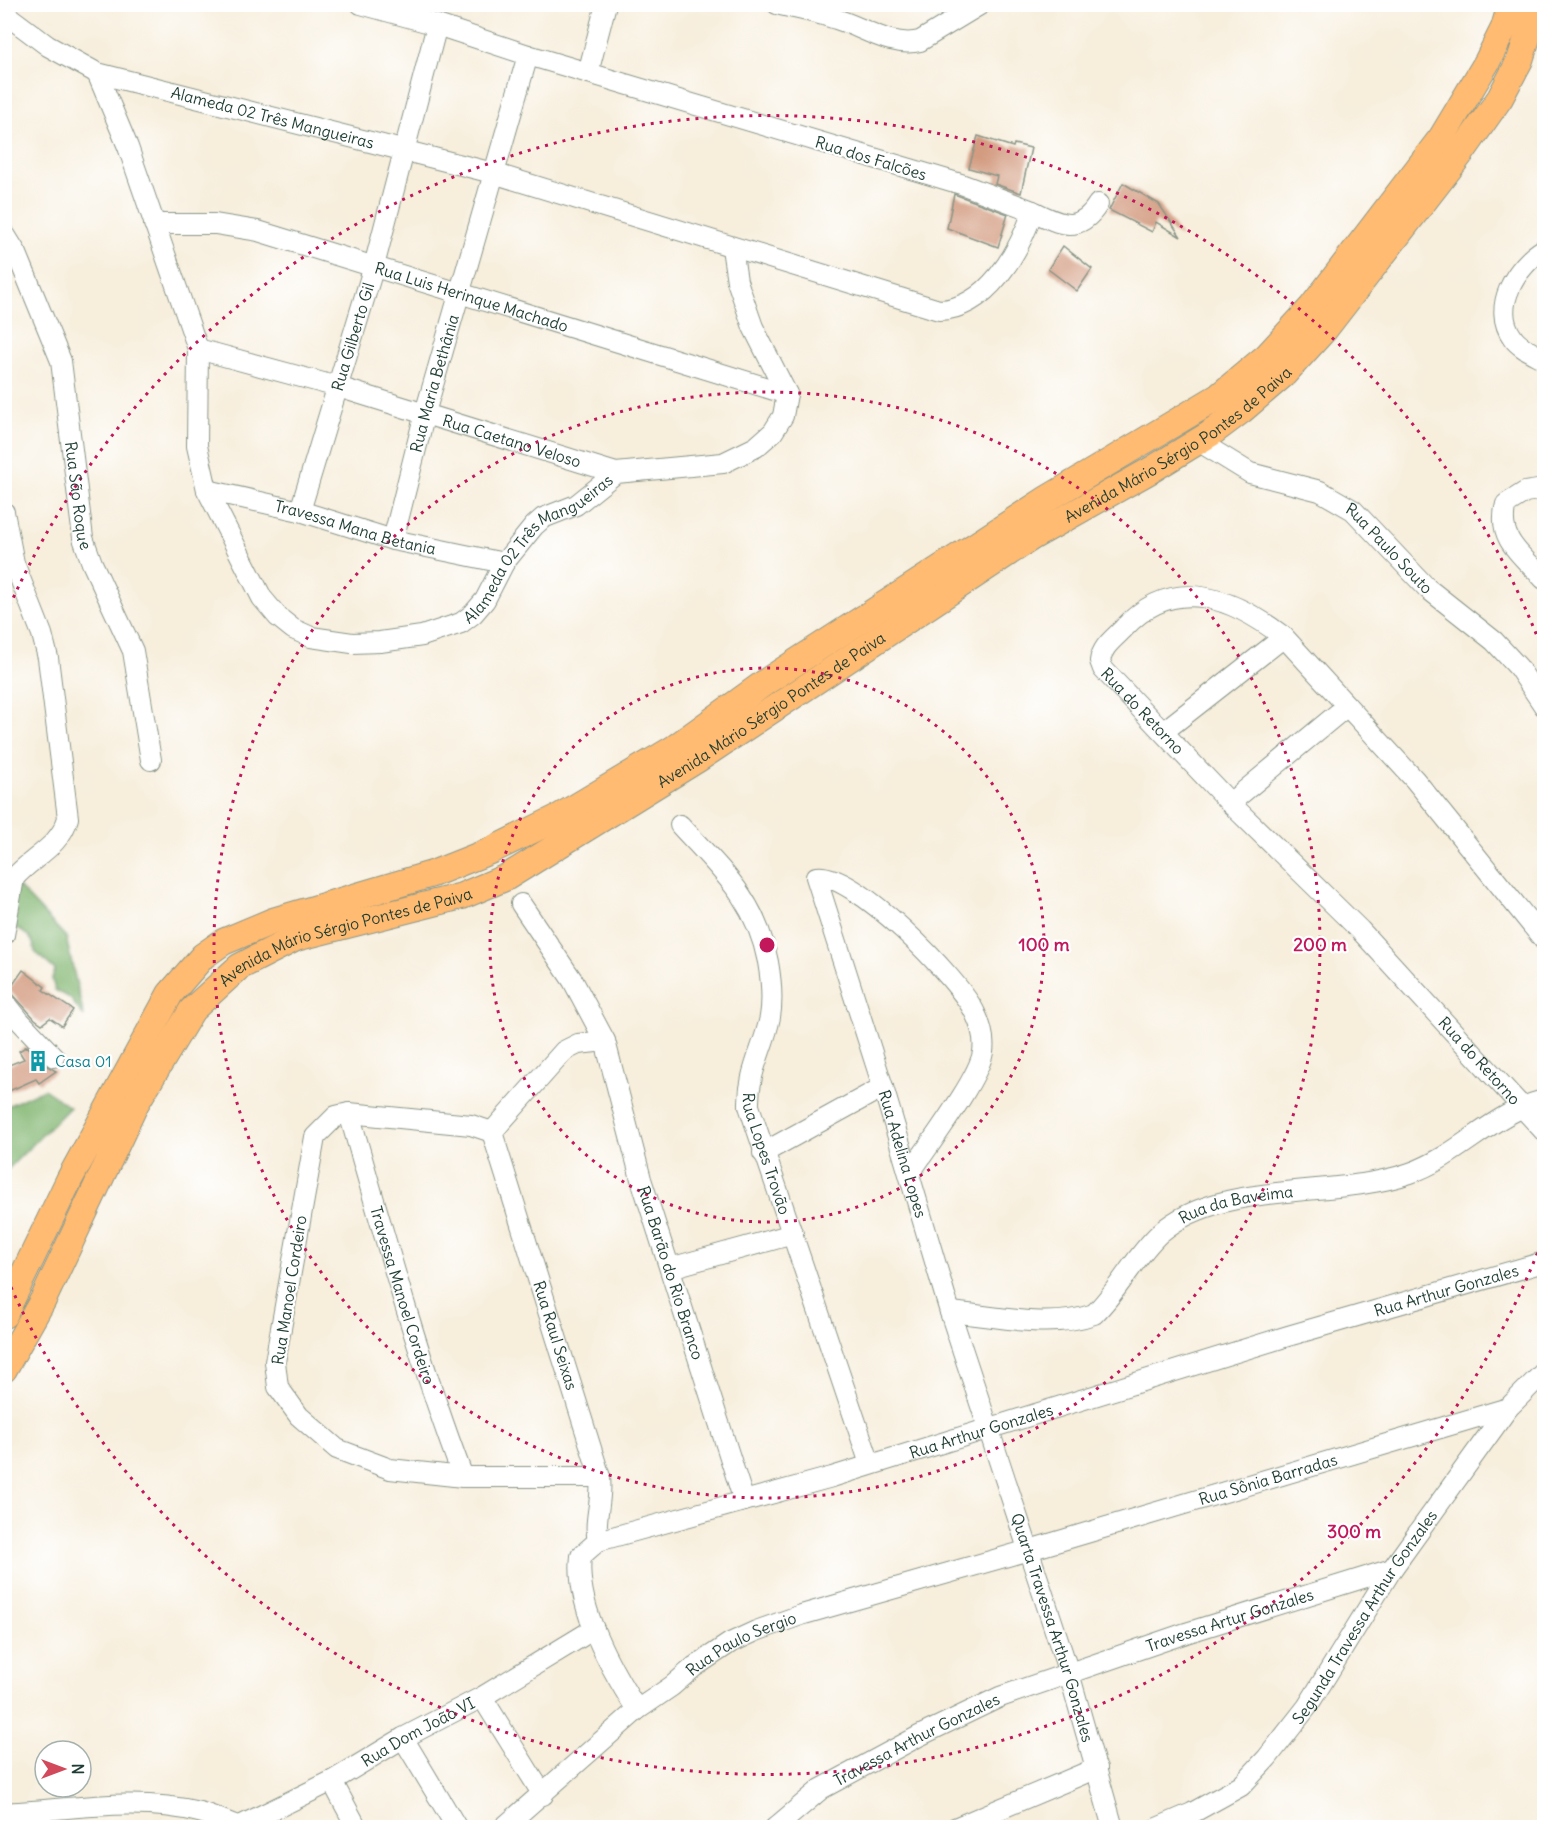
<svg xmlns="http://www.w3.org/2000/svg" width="1549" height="1832" viewBox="0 0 1549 1832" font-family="Delius,sans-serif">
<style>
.forest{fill:#81b570;stroke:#507952;stroke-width:1.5}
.building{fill:#d39b80}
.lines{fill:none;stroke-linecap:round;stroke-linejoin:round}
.minor-casing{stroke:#8b9688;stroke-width:22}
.major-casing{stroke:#8b9688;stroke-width:28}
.minor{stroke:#fff;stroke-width:20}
.major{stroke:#ffbb71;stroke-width:26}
.ring{fill:none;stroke:#c2185b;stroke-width:3;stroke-dasharray:3 6}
.labels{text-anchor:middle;stroke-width:4.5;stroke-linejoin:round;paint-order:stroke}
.street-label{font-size:16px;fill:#1f3d34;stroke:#fff}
.culture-label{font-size:16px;fill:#0d838f;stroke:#fff;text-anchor:start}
.centre{fill:#c2185b;stroke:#fff;stroke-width:3}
.ring-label{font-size:18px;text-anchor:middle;font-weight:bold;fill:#c2185b;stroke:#fff;stroke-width:4.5;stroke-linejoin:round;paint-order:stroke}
</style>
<rect width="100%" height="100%" fill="#fff"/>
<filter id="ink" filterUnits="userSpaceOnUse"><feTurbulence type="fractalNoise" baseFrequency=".0167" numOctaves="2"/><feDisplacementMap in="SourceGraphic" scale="12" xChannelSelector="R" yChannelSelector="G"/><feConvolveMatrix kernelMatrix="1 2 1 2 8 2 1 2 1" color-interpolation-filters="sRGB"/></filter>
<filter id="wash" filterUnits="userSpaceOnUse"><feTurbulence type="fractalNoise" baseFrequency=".008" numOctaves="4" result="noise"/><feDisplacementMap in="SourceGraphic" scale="24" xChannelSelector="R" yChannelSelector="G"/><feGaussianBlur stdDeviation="1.35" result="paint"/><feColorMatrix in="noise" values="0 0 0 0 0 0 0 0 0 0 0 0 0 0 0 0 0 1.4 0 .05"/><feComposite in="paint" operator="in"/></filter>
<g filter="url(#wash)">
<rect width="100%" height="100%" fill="#f7eedc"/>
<path class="forest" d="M16,884L66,937L84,1017L70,998L55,990L52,979L55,970L35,952C33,933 23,934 10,924Z
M44,1089L70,1107L5,1172V1107Z"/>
<g id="blocks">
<path class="building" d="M978,136L1013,147L1014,144L1031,148L1021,193L995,184L997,176L969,168Z
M1123,183L1159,204L1181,237L1156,222L1152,232L1109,210Z
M954,194L1008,214L998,247L947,228Z
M1063,246L1092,269L1077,291L1048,269Z
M23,970L45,987L43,990L73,1010L62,1026L50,1018L42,1024L35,1019L9,990Z
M27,1046L45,1065L56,1071L39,1083L36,1079L9,1091L4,1081V1067L24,1059L19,1051Z"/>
</g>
</g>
<g filter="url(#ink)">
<use href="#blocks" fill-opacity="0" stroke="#8b9688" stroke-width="1.5"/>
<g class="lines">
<defs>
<g id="minor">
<path d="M777,4C797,9 817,12 836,19C863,27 891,48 920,41L981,4"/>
<path id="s1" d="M4,13L48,46L97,73L493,173L939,310C987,309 1019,252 1033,211L961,184L528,55L437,25L361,4"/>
<path id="s2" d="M97,73L128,147L198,349L197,446L207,490L262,598L278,617L293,629L311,637L352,643L380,642L422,636L461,623L473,614L485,600L504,563L534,526L543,518L576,505L616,473L723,463L756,447L773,432L783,416L787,394L753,327L737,281L732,248"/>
<path d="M588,73L606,4"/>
<path d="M1033,211C1059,224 1079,235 1098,204"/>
<path id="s3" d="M154,224H215L258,231L787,394"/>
<path id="s4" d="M4,233L17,254L61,361L83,538L92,563L133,651L151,760"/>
<path d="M1544,249C1517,265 1490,307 1513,338C1520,348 1533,353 1544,359"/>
<path id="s5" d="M198,349L338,387L616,473"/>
<path id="s6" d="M1198,441L1250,473L1320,491L1353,510L1427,588L1494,641L1518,667L1544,706"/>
<path d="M1544,489L1525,492L1506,504C1496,539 1522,555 1544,579"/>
<path id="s7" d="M207,490L300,511L393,540L504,563"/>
<path id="s8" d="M300,511L374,266L437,25"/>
<path d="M4,512L14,563L42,634L48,658L68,818C60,847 32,857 14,878L4,935"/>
<path id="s9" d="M393,540L425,413L528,55"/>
<path d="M1164,731L1284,637"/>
<path d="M1230,803L1347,706"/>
<path id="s10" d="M680,825C721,870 756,899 768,962C771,979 773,999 770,1017C764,1049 748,1070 749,1106L870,1464"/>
<path id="s11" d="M521,904L573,981L605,1041L641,1179L744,1501"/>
<path id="s12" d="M1544,940L1415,780L1284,637C1233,598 1174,573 1124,628C1114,639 1102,646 1100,661L1103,669L1230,803L1360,930L1544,1131"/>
<path d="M4,1001L19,1020L54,1057"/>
<path id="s13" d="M349,1113C384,1235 418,1358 463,1477"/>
<path d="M492,1132L471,1125L349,1113L336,1116L315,1137L275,1362L278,1387L299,1416L337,1449L390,1469L463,1477H600"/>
<path id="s14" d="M492,1132L600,1477C603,1501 593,1520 598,1541"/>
<path d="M492,1132L564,1051L578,1044L605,1041"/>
<path d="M763,1153L883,1087"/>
<path id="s15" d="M910,1173C927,1147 979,1079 983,1052C985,1038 981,1025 975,1013C960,980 853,870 816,877L883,1087L950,1312L1069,1673L1113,1828"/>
<path d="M670,1268L793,1234"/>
<path id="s16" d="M950,1312C995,1316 1050,1330 1094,1314C1119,1290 1135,1256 1160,1233C1221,1179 1335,1199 1410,1173C1459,1156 1494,1112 1544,1100"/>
<path d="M482,1697L543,1795"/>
<path id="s17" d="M637,1710C611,1669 575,1607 581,1556L598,1541L832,1477L1288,1336L1544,1262"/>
<path d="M403,1738L457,1828"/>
<path d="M332,1781L357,1828"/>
<path d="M4,1813C68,1810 135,1796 199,1812C212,1815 225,1822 238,1826"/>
<path id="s18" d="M236,1828L332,1781L403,1738L482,1697L594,1629"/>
<path id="s19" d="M503,1828L637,1710L672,1686L694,1667L730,1643L756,1631L801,1615L1029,1550L1508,1408"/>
<path id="s20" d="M775,1828L821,1789L919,1736L1000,1697L1186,1633L1392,1569"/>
<path d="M955,1828L1097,1768"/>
<path id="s21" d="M1157,1828L1192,1813L1241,1786L1267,1758L1307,1707L1392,1569L1508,1408L1544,1372"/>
</g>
<g id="major">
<path d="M4,1315L69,1180L170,994L203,956L223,942L273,921L432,874L490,851L559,817L673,749L767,681L1047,499L1218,397L1267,356L1312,307L1442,137L1487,62L1504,28L1511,4"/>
<path id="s22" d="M4,1369L43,1300L136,1103L192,1010L239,967L296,938L462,896L507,877L698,759L1032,537L1151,470L1210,434L1242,410L1284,374L1325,329L1462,152L1500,98L1520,60L1538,4"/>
</g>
</defs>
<use href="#minor" class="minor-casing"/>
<use href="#major" class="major-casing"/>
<use href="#minor" class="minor"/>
<use href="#major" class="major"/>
</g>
</g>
<g class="ring">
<circle cx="767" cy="945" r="277"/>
<circle cx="767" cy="945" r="553"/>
<path d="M1544 1236A830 830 0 0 1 6 1276M6 614A830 830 0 0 1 1544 654"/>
</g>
<defs>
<symbol id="building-bare" viewBox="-9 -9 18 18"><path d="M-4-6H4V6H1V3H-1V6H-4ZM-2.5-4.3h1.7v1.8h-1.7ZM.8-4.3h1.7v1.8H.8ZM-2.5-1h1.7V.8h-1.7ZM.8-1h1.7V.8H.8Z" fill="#0f9aa8" stroke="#fff" stroke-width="2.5" paint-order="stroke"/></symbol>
</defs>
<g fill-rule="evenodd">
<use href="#building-bare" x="23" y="1046" width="30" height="30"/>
</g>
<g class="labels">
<g class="street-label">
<text dy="6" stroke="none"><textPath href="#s1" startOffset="292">Alameda 02 Três Mangueiras</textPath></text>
<text transform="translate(871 158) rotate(17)" y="6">Rua dos Falcões</text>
<text dy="6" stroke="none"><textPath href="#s3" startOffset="328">Rua Luis Herinque Machado</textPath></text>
<text dy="6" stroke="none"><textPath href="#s8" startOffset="182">Rua Gilberto Gil</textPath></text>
<text dy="6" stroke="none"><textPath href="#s9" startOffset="162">Rua Maria Bethânia</textPath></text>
<text dy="6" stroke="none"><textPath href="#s5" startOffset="327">Rua Caetano Veloso</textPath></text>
<text dy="6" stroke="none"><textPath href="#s22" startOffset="1552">Avenida Mário Sérgio Pontes de Paiva</textPath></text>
<text dy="6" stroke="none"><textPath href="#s4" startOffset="276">Rua São Roque</textPath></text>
<text dy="6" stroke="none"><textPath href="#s7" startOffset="153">Travessa Mana Betania</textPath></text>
<text dy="6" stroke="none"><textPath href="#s2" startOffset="884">Alameda 02 Três Mangueiras</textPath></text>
<text dy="6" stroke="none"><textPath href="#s6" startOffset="224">Rua Paulo Souto</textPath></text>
<text dy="6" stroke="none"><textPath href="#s22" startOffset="1066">Avenida Mário Sérgio Pontes de Paiva</textPath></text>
<text dy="6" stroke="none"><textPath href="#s12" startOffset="687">Rua do Retorno</textPath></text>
<text dy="6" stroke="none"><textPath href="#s22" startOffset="580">Avenida Mário Sérgio Pontes de Paiva</textPath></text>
<text dy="6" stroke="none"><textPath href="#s12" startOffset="1173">Rua do Retorno</textPath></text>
<text dy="6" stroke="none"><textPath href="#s10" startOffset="363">Rua Lopes Trovão</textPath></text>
<text dy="6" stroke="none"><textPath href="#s15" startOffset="687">Rua Adelina Lopes</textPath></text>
<text dy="6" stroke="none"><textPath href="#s16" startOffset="333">Rua da Baveima</textPath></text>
<text dy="6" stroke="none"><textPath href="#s11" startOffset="402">Rua Barão do Rio Branco</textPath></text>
<text transform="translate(289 1290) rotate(-81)" y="6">Rua Manoel Cordeiro</text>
<text dy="6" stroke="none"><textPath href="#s17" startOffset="1074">Rua Arthur Gonzales</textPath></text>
<text dy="6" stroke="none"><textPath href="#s13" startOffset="190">Travessa Manoel Cordeiro</textPath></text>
<text dy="6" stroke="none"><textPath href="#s14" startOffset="213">Rua Raul Seixas</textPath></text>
<text dy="6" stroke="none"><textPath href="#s17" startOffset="588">Rua Arthur Gonzales</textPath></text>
<text dy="6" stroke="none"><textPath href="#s19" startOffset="856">Rua Sônia Barradas</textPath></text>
<text dy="6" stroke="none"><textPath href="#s21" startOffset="304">Segunda Travessa Arthur Gonzales</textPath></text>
<text dy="6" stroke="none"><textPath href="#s20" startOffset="504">Travessa Artur Gonzales</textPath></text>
<text dy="6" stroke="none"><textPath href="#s15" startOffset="1184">Quarta Travessa Arthur Gonzales</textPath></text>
<text dy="6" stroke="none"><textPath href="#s19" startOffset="303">Rua Paulo Sergio</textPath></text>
<text dy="6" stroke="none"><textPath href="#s18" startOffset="206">Rua Dom João VI</textPath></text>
<text dy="6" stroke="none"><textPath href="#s20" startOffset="168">Travessa Arthur Gonzales</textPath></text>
</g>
<g class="culture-label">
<text x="55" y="1067">Casa 01</text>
</g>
</g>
<circle cx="767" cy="945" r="9" class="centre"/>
<g class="ring-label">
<text x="1044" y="951">100 m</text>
<text x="1320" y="951">200 m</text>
<text x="1354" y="1538">300 m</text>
</g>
<rect width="1549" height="1832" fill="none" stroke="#fff" stroke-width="24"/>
<g transform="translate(63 1769) rotate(90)"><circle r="28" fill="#ffffff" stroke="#a5b1ae" stroke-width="1.5"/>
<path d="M0-4.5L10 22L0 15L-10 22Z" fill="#d1495b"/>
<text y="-9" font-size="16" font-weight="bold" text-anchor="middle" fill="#1f3d34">N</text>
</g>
</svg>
